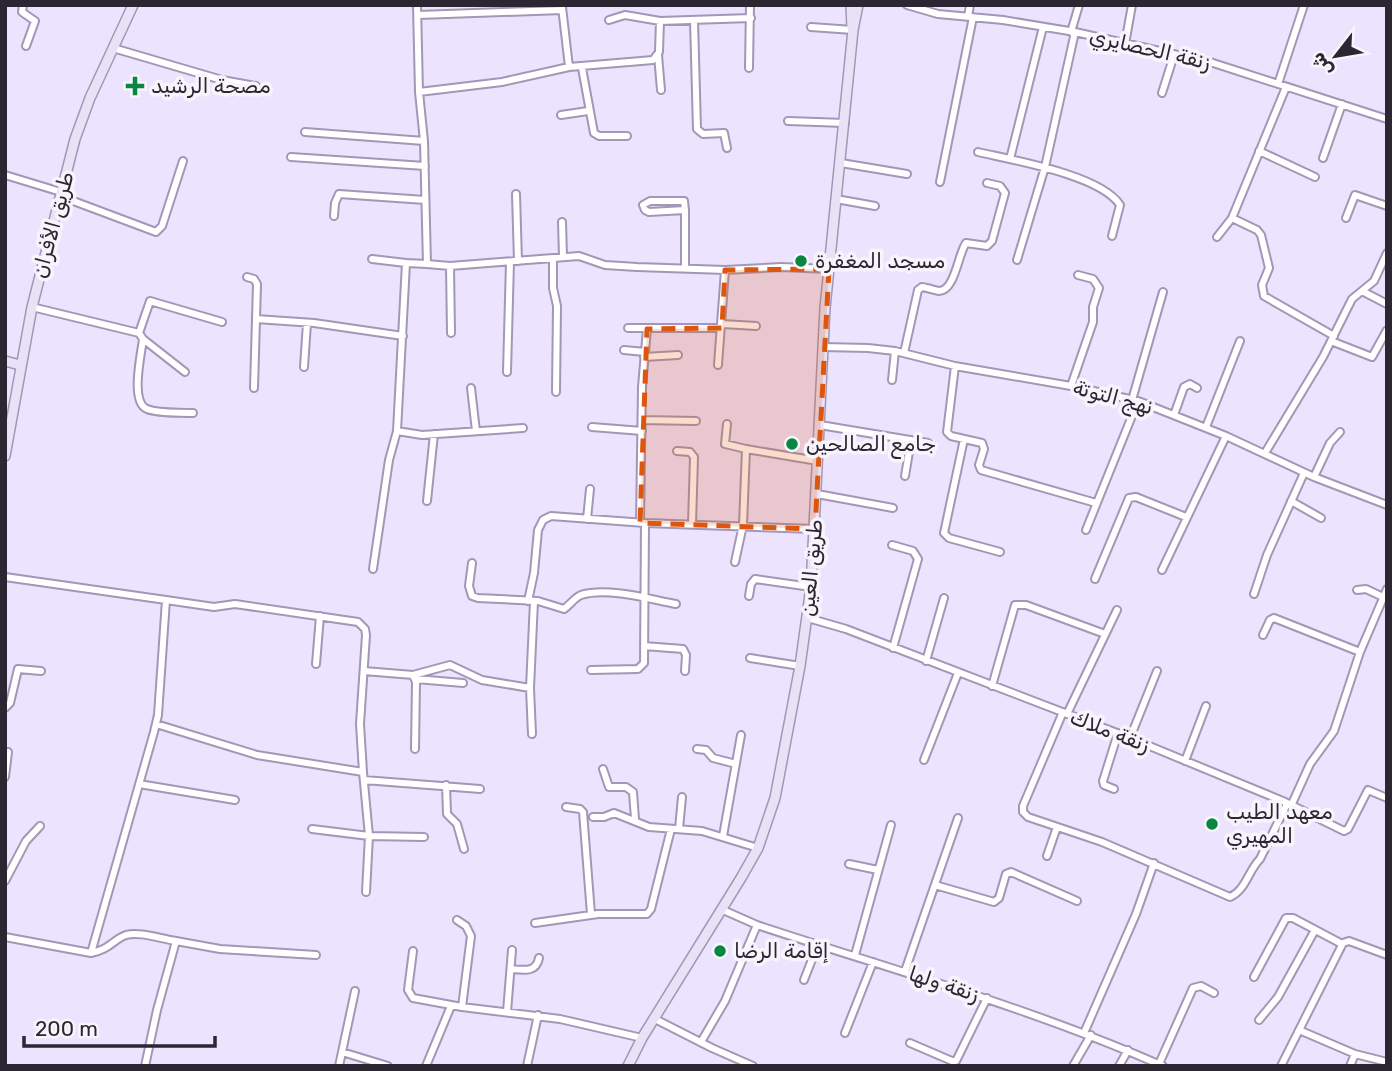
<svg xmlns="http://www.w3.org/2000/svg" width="1392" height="1071" viewBox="0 0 1392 1071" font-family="Rubik,Cairo,sans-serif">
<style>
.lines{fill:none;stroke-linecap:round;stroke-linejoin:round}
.street-casing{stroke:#a297b6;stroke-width:10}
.secondary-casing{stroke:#a297b6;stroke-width:12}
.street{stroke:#fff;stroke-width:6}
.secondary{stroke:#e9e2f6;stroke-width:9}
.marked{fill:#de560e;fill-opacity:0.2;stroke:#de560e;stroke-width:5;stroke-dasharray:14 9;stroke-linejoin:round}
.poi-dot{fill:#098640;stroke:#f7f5fb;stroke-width:2.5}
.labels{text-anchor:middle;stroke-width:7;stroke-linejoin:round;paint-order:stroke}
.street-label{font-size:21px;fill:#2a2632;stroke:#f7f5fb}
.poi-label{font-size:21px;fill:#2a2632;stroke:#f7f5fb;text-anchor:start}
</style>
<rect width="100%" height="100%" fill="#ece4fe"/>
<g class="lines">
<defs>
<path id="street" d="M23,5L22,12L35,21L26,46
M417,5L419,92L424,141L427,264L450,266L579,256L605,265L637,267L725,270L781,267L829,269
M907,5L938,14L1003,20L1075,32L1213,63L1387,119
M562,7L569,67
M418,15L562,10
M968,17L970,5
M609,20L625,15L660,21L751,18
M694,20L697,129L703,134L724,133L727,148
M811,27L853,30
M1071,32L1079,5
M1125,44L1132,5
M113,48L222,80L256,86
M658,55L661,90
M582,68L594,133L599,136H627
M749,68L750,5
M1278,84L1304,5
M419,92L502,82L569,67L653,60L659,52L660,21
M1162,93L1174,55
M561,115L588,111
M788,121L845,123
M305,132L424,141
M1259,151L1315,177
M978,152C1012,160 1101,175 1120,205L1112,236
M291,157L425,166
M1323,158L1342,104
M1010,159L1043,27
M841,163L907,174
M5,175L61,192
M940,182L973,17
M516,194L518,261
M60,196L156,232L162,226L183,161
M836,199L875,206
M685,210L649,212L645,210L643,205L650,201H684L685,210V268
M334,216L335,203L339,194L425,200
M1232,218L1257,230L1261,235L1269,268L1262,285L1264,296L1334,336
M1346,218L1355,195L1387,206
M562,222L563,257
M1217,237L1232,218L1286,87
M372,259L406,263
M553,259V288L557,306L556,392
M1017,260L1045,167L1075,32
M450,266L451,333
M247,277L254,279L257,284L256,319
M1362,291L1387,304
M32,307L139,333L150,301L222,322
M722,324L756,326
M628,328H721
M139,333L143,339C141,355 130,402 147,409C160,414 179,412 193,413
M143,339L185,372
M1331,341L1372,357L1387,330
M823,347L868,348L895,351L955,366L1071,386L1138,401L1226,436L1314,477L1387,505
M624,350L645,352
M904,353L918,290L922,287C928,288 934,290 939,291C955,291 958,254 966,243L987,246L992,241L1005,193L1000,186L987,183
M644,357L678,355
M718,365L725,270
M955,366L947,432L951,436L982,443L984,449L979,465L981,470L1096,503
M304,367L307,323
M507,372L510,262
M892,380L895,351
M1071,386L1093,322V307L1099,288L1093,279L1078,275
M254,388L256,319L314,323L403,336
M471,388L476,431
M1132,400L1163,292
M1174,415L1184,387L1190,384L1197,388
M642,420L696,421
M727,424L725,444L746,449L743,525L735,562
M820,425L928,443
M592,427L642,431
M1206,427L1240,341
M397,431L422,435L523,428
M964,439L944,533L949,538L1000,552
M746,449L818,461
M677,451L690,452L694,457L692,524
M1265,453L1323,357L1352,299L1374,281L1387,253
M905,476L911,440
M1314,477L1330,443L1340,432
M817,494L893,508
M427,501L434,434
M1291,501L1321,518
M587,519L590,489
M640,523L642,387L647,329
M1086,530L1138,401
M892,545L913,551L918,559L893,648
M472,563L469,586L472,596L478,598L538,601L564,609C570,605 574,598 581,595C608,587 649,599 676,604
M373,569L389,460L397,431L406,263L427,264
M1162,570L1226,436
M5,577L166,600L158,715L154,732L91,953L5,937
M1095,579L1129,498L1136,497L1186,517
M1357,590L1366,589L1383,597
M1254,594L1267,555L1304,473
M749,596L751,584L755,579L811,587
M166,600L214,607L235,604L358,622L365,629L366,635L360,724L363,772
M528,601L534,573L538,530L543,520L551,516L645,523L815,529
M808,618L846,629L1130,738L1283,801L1344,831L1348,829L1368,790L1387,798
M1263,635L1270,620L1274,618L1360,652
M644,646L683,649L686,655L685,671
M750,658L800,666
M926,661L944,598
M316,664L320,616
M591,670L638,669L644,663L645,523
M364,671L413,675L450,665L482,680L530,688
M413,675L416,682L415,749
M416,679L463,683
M992,686L1015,605H1026L1105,634
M5,708L10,703L18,669L41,671
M1063,712L1023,806V812L1028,817L1102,842L1230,897C1246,890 1248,871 1260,859L1287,804
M1067,714L1117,610
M156,724L257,755L363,772L369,836L366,892
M532,734L530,688L534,601
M1130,738L1157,671
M697,749L706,750L713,758L736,764
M924,760L958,673
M1185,761L1206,706
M603,769L609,787H626L633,792L635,819
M5,777L8,752
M364,780L480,789
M139,784L235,800
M446,785L447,814L457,824L464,849
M1114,789L1104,785L1103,781L1118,733
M1291,806L1310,764L1334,731L1360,652L1387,589
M566,807L580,809L583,812L591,914
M593,817H604L614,813L649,827L702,831L758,848
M312,829L369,836L424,837
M679,829L682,797
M723,836L741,735
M1047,856L1057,827
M849,864L878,870
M5,881L26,841L40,826
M935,885L994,902L999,898L1006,874L1011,872L1077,901
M723,910L757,925C893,970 1031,1008 1163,1066
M457,920L466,926L471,936L462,1007
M535,923L598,914H647L651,909L671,829
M176,941L220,949L316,955
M413,951L408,990L413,998L462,1007L560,1019L642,1038
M91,953C109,950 114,939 126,935C140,931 161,939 176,941L157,1010L145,1066
M855,955L891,825
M511,969C524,970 536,973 539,958
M905,971L958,818
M1254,977L1286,918H1293L1342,944
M804,980L818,944
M507,1012L512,950
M655,1019L712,1048L753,1066
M1259,1020L1278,997L1315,930
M1299,1030L1355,1054L1387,1062
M845,1033L873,962
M1084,1033L1136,914L1154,863
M701,1042L725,1001L757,925
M910,1043L952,1061H956L987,998
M342,1052L355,991
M1159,1064L1193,988L1201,986L1214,993
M339,1066L342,1052L388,1066
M426,1066L451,1006
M527,1066L538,1015
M1073,1066L1091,1035
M1119,1066L1128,1050
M1281,1066L1343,943L1349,941L1387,955
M1350,1066L1355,1054"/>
<path id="secondary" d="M851,5L852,28
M5,361L20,365
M5,456L32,307L75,139L90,98L133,5
M628,1066L642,1038L741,878L758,848L775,798L800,666L811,587L825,308L853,30L858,5"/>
</defs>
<use href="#street" class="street-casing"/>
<use href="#secondary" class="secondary-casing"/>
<use href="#street" class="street"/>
<use href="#secondary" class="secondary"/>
</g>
<path class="marked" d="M829,269L815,529L640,523L647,329L722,328L725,270Z"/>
<g class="poi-dot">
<path d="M131.5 75.5h7v7h7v7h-7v7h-7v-7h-7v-7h7z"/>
<circle cx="801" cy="261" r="7"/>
<circle cx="792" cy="444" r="7"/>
<circle cx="1212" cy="824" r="7"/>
<circle cx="720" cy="951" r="7"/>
</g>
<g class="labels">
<g class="street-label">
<text transform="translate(1150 49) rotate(13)" y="7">زنقة الحصايري</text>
<text transform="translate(53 225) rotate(-75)" y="7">طريق الأفران</text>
<text transform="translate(1113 397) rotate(15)" y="7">نهج التوتة</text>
<text transform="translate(811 568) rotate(-85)" y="7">طريق العين</text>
<text transform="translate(1110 731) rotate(21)" y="7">زنقة ملاك</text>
<text transform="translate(944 984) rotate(18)" y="7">زنقة ولها</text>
</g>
<g class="poi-label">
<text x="151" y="93">مصحة الرشيد</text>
<text x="815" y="268">مسجد المغفرة</text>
<text x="806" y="451">جامع الصالحين</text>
<text x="1226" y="819">معهد الطيب<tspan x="1226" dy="24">المهيري</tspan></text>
<text x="734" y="958">إقامة الرضا</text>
</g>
</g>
<rect width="1392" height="1071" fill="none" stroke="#2a2632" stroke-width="14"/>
<g transform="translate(1336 56) rotate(239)" stroke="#f7f5fb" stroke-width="5" paint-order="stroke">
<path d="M0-5L12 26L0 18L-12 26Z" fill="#2a2632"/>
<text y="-10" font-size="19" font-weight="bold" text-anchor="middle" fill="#2a2632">ش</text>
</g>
<path d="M24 1036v10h191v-10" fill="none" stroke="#2a2632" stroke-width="3.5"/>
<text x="35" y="1036" font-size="21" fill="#2a2632" stroke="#f7f5fb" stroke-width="5" paint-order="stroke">200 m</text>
</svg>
